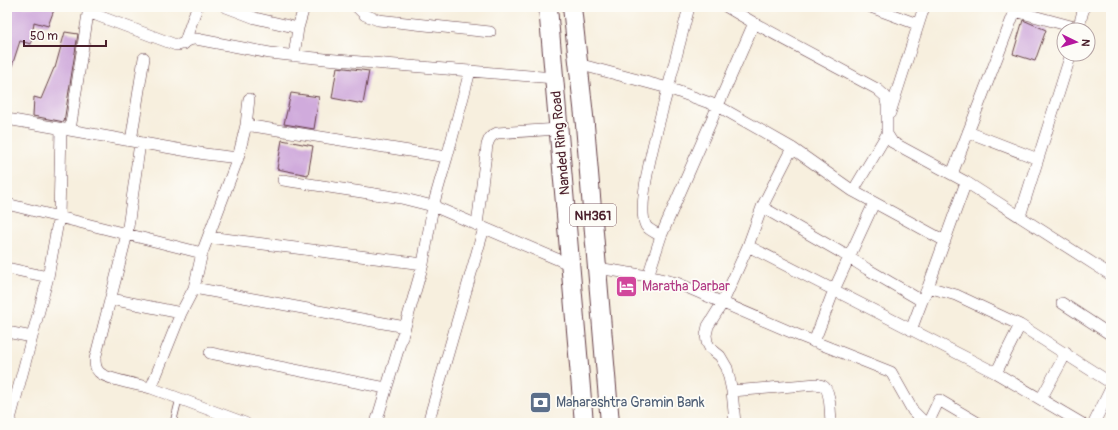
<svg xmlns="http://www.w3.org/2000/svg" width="1118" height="430" viewBox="0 0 1118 430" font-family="Pangolin,sans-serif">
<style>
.building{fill:#d0abdc}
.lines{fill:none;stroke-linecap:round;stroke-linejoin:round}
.service-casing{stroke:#643e46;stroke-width:7}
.minor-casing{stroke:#643e46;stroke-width:12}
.trunk-casing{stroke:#643e46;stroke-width:20}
.service{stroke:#fff;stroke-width:5.5}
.minor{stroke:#fff;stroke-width:11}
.trunk{stroke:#fff;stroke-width:18}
.labels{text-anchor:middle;stroke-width:3.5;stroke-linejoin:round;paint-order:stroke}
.shield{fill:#fdfcf7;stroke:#806168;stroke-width:1}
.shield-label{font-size:13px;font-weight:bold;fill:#4a1f2b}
.street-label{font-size:14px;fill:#4a1f2b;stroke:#fdfcf7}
.hotel-label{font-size:14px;fill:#b23c85;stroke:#fdfcf7;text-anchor:start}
.service-label{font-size:14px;fill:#4e5e75;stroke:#fdfcf7;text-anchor:start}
</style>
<rect width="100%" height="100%" fill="#fdfcf7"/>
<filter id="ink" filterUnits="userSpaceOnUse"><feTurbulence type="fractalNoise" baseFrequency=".025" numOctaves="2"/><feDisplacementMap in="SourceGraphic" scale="8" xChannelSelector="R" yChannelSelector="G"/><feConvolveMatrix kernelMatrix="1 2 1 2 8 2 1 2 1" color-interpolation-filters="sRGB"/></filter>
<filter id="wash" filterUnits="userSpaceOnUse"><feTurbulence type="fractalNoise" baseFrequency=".012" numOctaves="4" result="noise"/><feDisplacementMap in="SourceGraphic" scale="16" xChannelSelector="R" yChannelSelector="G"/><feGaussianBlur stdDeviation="0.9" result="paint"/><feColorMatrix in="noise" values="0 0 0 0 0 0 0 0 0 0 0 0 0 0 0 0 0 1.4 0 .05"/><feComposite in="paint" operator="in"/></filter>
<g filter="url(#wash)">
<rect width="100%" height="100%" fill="#f7efde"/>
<g id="blocks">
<path class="building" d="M7,7H55L48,26L34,22L31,44L20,41L9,75H7Z
M1023,20L1046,30L1035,61L1013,54Z
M65,32L78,34L64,122L33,116L34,97L41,99L54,68H55Z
M337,67L369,71L363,104L332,98Z
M291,93L319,97L314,129L284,124Z
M282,140L313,146L308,175L277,169Z"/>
</g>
</g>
<g filter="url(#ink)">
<use href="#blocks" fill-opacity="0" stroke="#643e46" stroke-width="1"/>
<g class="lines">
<defs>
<path id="service" d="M173,423L179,399"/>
<path id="minor" d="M226,7L255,18L298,28
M357,7L365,15L378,20L490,32
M689,7L668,88L718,106L792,148L853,191L887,134
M727,7L754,23L877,89L885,96L887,105V134L892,142L966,182L1111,275
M871,7L917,24
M1016,7L1015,11L1078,28
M88,12L176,45C184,46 187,38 196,39L270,53L325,59L554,78
M1078,30L1084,7
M184,44L197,7
M294,56L298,28L304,7
M578,64L668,88C662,113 634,205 646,226C649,230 656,233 661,236
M890,113L924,7
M7,119L205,154L238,158L246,125L249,99
M246,125L447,157L433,206L571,265
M70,130L89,7
M968,132L1038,159
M131,141L144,58
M140,143L127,234L95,359C95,364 95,368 99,372C105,379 140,385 151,388L181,313L194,288L202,253L238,158
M447,157L470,71
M952,174L1015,11
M853,191L945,241
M7,204L202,253
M762,207L842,253L867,269L922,301L928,287L956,295L1020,325L1111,383
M1020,216L1071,54
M477,225L487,145C489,139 490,136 497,133L559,129
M208,237L423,264
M748,246L996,373L1020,325
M7,268L48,277
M597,268L648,276L677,283L800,336L891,372L913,411L925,423
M648,276L661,236L754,23
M928,287L966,182
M194,288L405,327L423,264L433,206L401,198L283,180
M111,299L181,313
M1062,303L1111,335
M911,330L922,301
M7,332L32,337
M814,342L834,290L874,203
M210,353L386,388
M996,373L1081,423
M151,388L245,423
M732,391L817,384C819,385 821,385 823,386C831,390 830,414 831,423
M1041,399L1066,353
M9,423L48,277L59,216L61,129
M376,423L405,327
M428,423L484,228
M735,423L732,391L727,368L720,356L710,348L707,342L706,335L708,326L723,302L748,246L762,207L792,148
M928,423L939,400L978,423
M1094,423L1111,388"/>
<path id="trunk" d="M548,7L584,423
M572,7L585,125L610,423"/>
</defs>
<use href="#service" class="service-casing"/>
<use href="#minor" class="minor-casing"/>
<use href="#trunk" class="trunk-casing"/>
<use href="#service" class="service"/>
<use href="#minor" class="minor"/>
<use href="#trunk" class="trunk"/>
</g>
</g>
<defs>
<symbol id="hotel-square" viewBox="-11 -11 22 22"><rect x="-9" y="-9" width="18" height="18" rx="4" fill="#d1479c" stroke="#fdfcf7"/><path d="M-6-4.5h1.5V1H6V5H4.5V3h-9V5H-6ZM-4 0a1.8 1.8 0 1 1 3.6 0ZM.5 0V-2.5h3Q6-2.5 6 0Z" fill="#fff"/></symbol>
<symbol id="bank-square" viewBox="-11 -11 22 22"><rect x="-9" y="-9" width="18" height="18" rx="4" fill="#5c6f8a" stroke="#fdfcf7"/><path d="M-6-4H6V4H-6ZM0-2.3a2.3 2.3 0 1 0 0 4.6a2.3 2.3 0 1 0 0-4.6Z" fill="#fff"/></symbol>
</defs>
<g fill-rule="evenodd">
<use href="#hotel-square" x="614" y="274" width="25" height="25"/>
<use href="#bank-square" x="528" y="390" width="25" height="25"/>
</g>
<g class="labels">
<rect class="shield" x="570" y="204" width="46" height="22" rx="3"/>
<g class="shield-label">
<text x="593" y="220">NH361</text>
</g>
<g class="street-label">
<text transform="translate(560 143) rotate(-95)" y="5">Nanded Ring Road</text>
</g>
<g class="hotel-label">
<text x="642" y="291">Maratha Darbar</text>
</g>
<g class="service-label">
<text x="556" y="407">Maharashtra Gramin Bank</text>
</g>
</g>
<rect width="1118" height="430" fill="none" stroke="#fdfcf7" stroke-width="24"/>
<g transform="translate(1076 42) rotate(95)"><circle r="19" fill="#fdfcf7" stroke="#b5a4a5"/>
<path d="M0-3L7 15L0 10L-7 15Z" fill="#b5179e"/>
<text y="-6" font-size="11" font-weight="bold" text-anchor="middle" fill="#4a1f2b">N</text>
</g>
<path d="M24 40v6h82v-6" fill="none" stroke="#4a1f2b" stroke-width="2"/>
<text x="30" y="40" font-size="12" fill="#4a1f2b" stroke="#fdfcf7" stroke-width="3" paint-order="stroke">50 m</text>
</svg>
